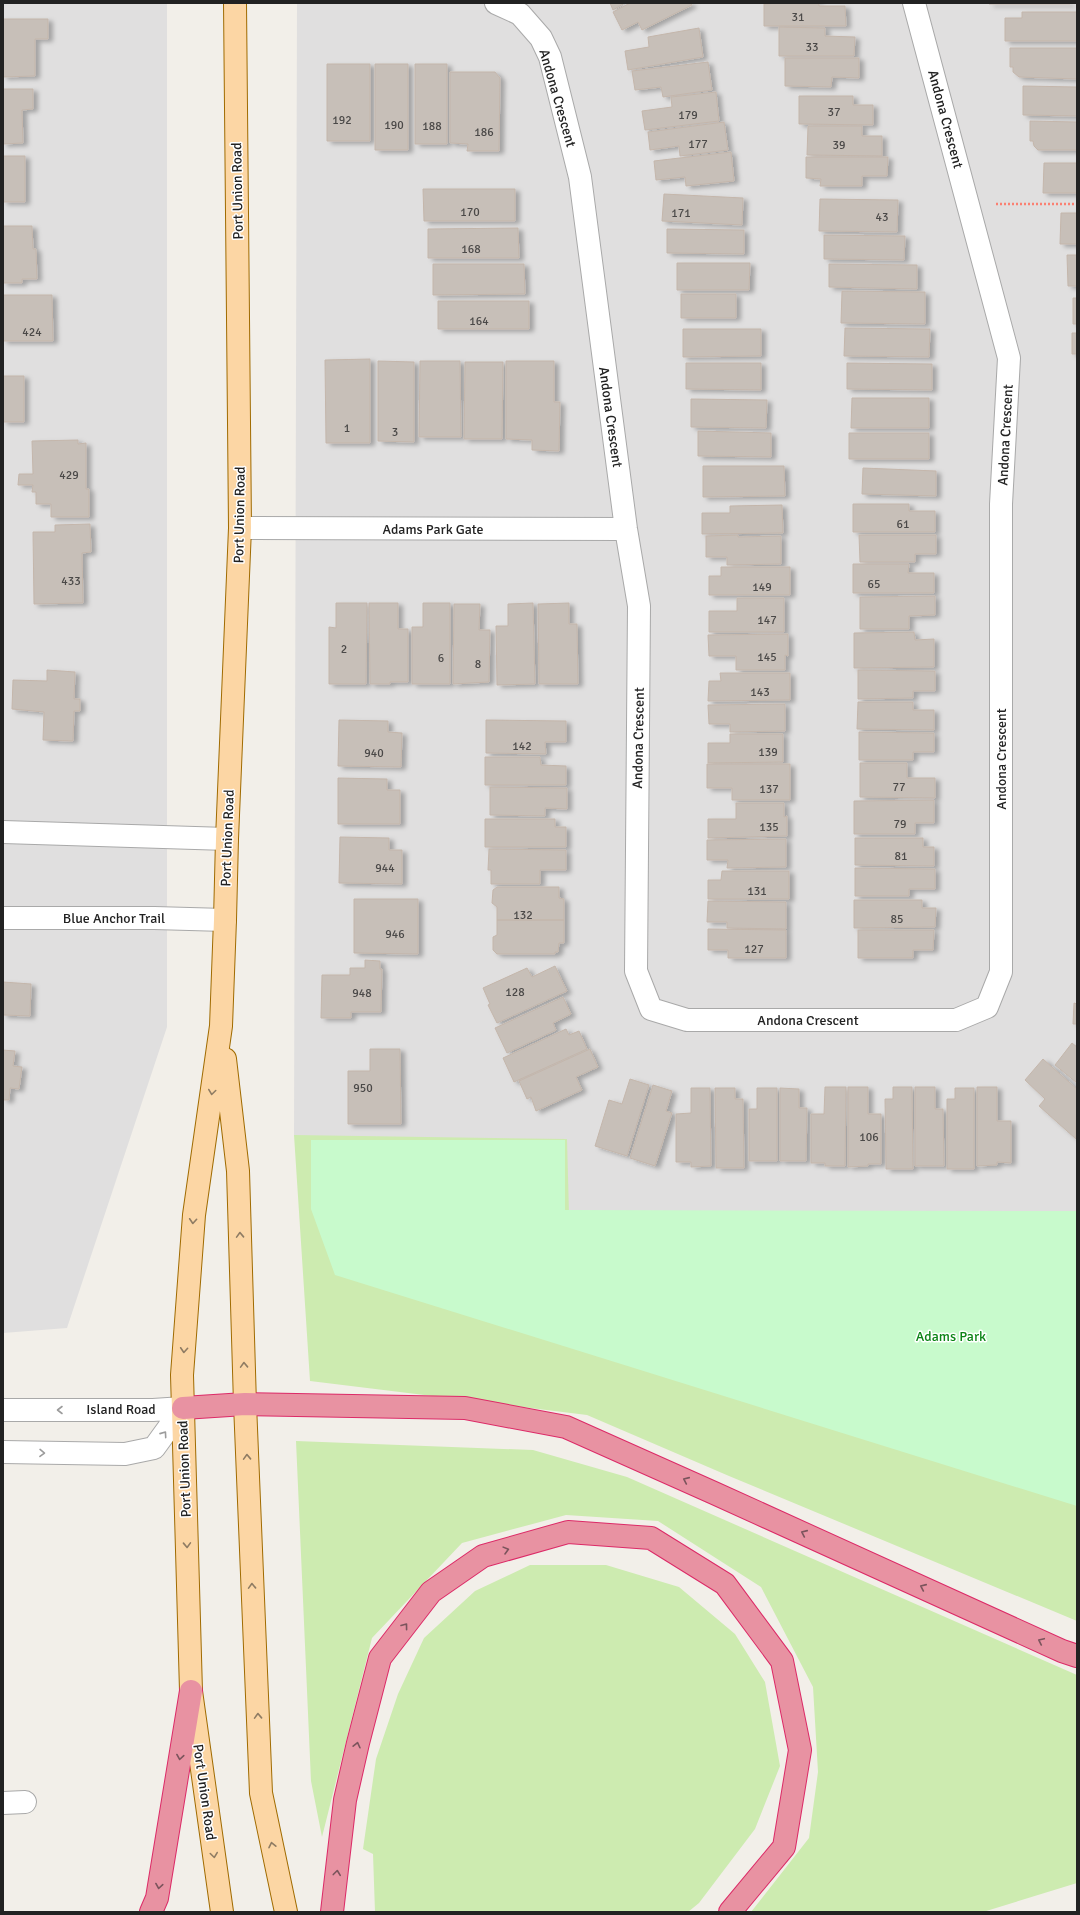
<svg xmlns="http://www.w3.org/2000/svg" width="1080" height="1915" viewBox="0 0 1080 1915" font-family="Signika,sans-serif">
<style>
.residential{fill:#e0dfdf}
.grass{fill:#cdebb0}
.park{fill:#c8facc}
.building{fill:#c7bfb8;stroke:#c4b6ab;filter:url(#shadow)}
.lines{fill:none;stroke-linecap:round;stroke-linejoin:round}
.minor-casing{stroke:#a9a9a9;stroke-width:24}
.major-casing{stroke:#a06b00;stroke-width:24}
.highway-casing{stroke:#dc2a67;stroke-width:24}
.path{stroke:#fa8072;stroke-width:2.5;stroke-dasharray:2 2;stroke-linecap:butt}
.minor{stroke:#fff;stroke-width:22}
.major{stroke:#fcd6a4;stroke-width:22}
.highway{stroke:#e892a2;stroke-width:22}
.oneway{stroke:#8f7c63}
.oneway2{stroke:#9c9c9c}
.oneway3{stroke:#7b545c}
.labels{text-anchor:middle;stroke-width:3;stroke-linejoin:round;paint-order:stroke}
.number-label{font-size:12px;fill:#4b4948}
.street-label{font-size:14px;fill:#222;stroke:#fff}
.park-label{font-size:14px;fill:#0c8416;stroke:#fff}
</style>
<defs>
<filter id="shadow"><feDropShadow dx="4.5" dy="2.5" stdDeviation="2" flood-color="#0004"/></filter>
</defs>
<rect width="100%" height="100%" fill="#f2efe9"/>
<path class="residential" d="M3,3H167V1027L67,1328L3,1333Z
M297,3H1077V1212L569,1214L294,1135Z"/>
<path class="grass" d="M294,1135L567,1139L569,1214L1077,1480V1621L729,1476L587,1415L310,1381Z
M296,1441L533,1450L627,1477L1077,1675V1883L983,1912H751L809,1838L818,1772L813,1687L761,1587L658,1521L566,1515L462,1543L372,1638L322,1837L311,1781Z
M530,1565H606L679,1587L735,1634L765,1682L780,1766L755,1829L699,1903L688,1912H375L373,1854L363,1849L376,1759L398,1694L424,1638L475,1591Z"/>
<path class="park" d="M311,1140H565V1210L1077,1211V1506L335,1275L311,1209Z"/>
<path class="building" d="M610,3H625L613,10Z
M630,3H691L692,5L642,30L638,22L622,30L613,12Z
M778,3H819V6H845L846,26H764V4Z
M989,3H1070V4H989Z
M1022,12H1077V41H1005V18H1022Z
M3,19H48V39H35V76L3,77Z
M779,27L825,28V36L855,37L854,56H779Z
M699,28L703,57L628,70L625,51L649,47L648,37Z
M1010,48H1077V79L1019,77L1013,72V67H1010Z
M785,58H859V78L832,77L831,87L785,86Z
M708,62L712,90L663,97L661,87L635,90L632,71Z
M327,64H370V141H327Z
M375,64H408V150H375Z
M415,64H447V144H415Z
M450,72H495L500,78L499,151H467L468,144L450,143Z
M1023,86L1077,87V116L1023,115Z
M3,89H33V109L22,110L23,143L3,144Z
M716,92L719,121L645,130L642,111L672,107L671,97Z
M799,96H853V105H873V125L799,124Z
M1030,121L1077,122V150H1038L1034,146L1033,141H1030Z
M724,122L728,150L680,156L679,146L650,150L648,132Z
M808,126H862V136H882V156L807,155Z
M731,152L734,181L686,186L685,177L656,180L654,161Z
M3,156H25V202H3Z
M806,157H888L887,176H862V186H820L821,179L806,178Z
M1044,163H1077V193H1043Z
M423,189H515V221H424Z
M664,194L743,198L742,225L662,221Z
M820,199L898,200L897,232L819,231Z
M1061,213H1077V244H1060Z
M3,226H32L33,249H36L37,279H22V283H3Z
M518,228L519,258H428V229Z
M667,229L744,230V254L667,253Z
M824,235L905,236L904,260L824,259Z
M1067,255H1077V286H1068Z
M677,263H750L749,290H677Z
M433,264H524L525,294L433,295Z
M829,264L917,265V289L829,287Z
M842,291L925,292V324L841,323Z
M681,294H736V318H681Z
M3,295H52L53,341H3Z
M1073,298H1077V324H1073Z
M438,301H529V329H438Z
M845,328L930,329L929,357L844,356Z
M683,329H761V356L683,357Z
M1072,333H1077V354H1072Z
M370,359V443H326L325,360Z
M378,361L414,362V442L378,441Z
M420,361H460L461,437H419Z
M506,361H554V402H560L559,451L532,450V440L506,439Z
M465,362H503L502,439H464Z
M686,363H761V390L686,389Z
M847,363L932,364V390L847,389Z
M3,376H24V422H3Z
M852,398H929V428H851Z
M691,399L767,400L766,428L691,427Z
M698,431L771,433V457L698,456Z
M849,433H929V459H849Z
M78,440V444L86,443V489H89V517H51V504H36V492H32L33,485H18L19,474H33L32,441Z
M703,466H784L785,496L703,497Z
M863,468L936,471V496L862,494Z
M853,504H909V511H935V532H853Z
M782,505L783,533L702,534V513H730V506Z
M90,524L91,552L82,553L83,603L34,604L33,532H55V525Z
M738,535V537L781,536V564L727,565V557H706V536Z
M859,535H936V554H915V562H860Z
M853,564H909L908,573H934V593H853Z
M721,567H790V595H709V576H721Z
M935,596V615L909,616V629H860V597Z
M737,598H784V632H709V611H737Z
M336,603H367L366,684H329V627L336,628Z
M369,603H398V629H408V682H390V684H370Z
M423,603H450V684H412V627H423Z
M533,603L535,684L497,685L496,626H508V604Z
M569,603V624H577L578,684H539L538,604Z
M454,604H480L479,630H490L489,682L453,684Z
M914,632L915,640L934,639V667L854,668V633Z
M788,634V656L785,655V670H736V656H709L708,635Z
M47,670L75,672L74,699H80V711H74L73,741L43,740L44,712L12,709L13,680L47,681Z
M858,670L935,671V691H913V698L858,699Z
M720,673H790V700L708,701L709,681H721Z
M858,702H913V710H934V730L857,729Z
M785,704V731L730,732V724H709L708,705Z
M339,720L388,721V732L402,733L401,767L338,766Z
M486,720L566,721V742H545L546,754L486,753Z
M859,732L934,733V752H913V760H859Z
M730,734H783V762L708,763V743H730Z
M485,757H540L541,765L566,766V785H485Z
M860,763H907V778H935V798L860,797Z
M707,764H790V800H732V788H707Z
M338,778L387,779V790H400V824H338Z
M490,787L567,788V809L545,808V816L490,815Z
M934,800V823H915V834H854V801Z
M736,803H784V817L787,816V836L708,838V819H736Z
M485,819H555V827H566V847H485Z
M340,837L389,838V850H402V884L339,883Z
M855,838H923V847H934V866L855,865Z
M786,839V867L727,868L728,860H707V840Z
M489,849L566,850V870H540V884H491V870H488Z
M855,868L935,869V889H909V896H855Z
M722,871H789V899H708V880H721Z
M497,887H559V898L564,899V920H497V907L492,903L493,890Z
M354,899H418V954L354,953Z
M854,900H922V908H936L935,927L854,928Z
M708,901L786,902V929L727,928V922H707Z
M497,920H564V943H559L558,952H555V954H497L493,950V937L497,935Z
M708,929L786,930V958H728V950H708Z
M858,930H934L933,950H913V958H858Z
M365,960L380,961V969H382L381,1012H351V1018H321L322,975H350V968H365Z
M555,966L567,991L497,1023L488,1005L490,1004L483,988L527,968L532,977Z
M3,982L31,984L30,1016L3,1015Z
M563,997L571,1014L553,1023L556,1030L507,1053L495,1028Z
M1074,1003L1077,1004V1024H1073Z
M566,1029L569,1035L579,1031L587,1049L514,1082L503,1058Z
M1072,1043L1077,1047V1083L1055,1065Z
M370,1049H400L401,1124H348V1071H370Z
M590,1049L598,1067L576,1077L582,1090L536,1111L531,1097L527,1099L519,1081Z
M3,1050L15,1051L13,1066L22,1067L19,1089L10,1088L9,1100H3Z
M1043,1059L1077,1089L1076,1139L1039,1106L1045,1099L1025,1080Z
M630,1079L649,1085L627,1156L595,1146L609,1100L622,1104Z
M653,1085L672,1091L666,1111L672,1113L655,1166L630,1158Z
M825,1087H846L845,1166H825V1163H811V1114H824Z
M848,1087H868V1114H881V1164H868V1166L848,1167Z
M893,1087H912L913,1169H886L885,1099H893Z
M915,1087H935V1109H943L944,1166H915Z
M977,1087H997V1121H1011V1163L997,1162V1165L977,1166Z
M691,1088H710L711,1166L691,1167V1162H676V1114L691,1113Z
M715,1088H735V1099H743L744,1168H716Z
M757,1088H777V1161H749V1109H757Z
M780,1088L799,1089V1108H807L806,1161H780Z
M955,1088H974V1169H947V1099H955Z"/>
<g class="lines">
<defs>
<path id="minor" d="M496,3L520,14L541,38L550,57L580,177L626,529L639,606L636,971L651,1009L687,1020H956L987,1007L1001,972V504L1009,358L914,3
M240,528L626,529
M3,832L227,839
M3,918H154L225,920
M3,1410H153L183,1408
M3,1452L125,1454L154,1448L183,1408
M3,1803L25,1802"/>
<path id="major" d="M225,1059L238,1171L245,1404L261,1793L286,1912
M222,1912L191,1691L182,1375L194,1215L221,1026L225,920L227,839L240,528L235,3"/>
<path id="highway" d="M183,1408L245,1404L465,1408L566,1427L714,1493L1062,1651L1077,1656
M151,1912L157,1898L191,1691
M332,1912L345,1800L358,1743L380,1658L431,1592L483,1556L568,1532L651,1538L725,1584L782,1661L800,1750L784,1847L730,1912"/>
</defs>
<use href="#minor" class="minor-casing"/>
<use href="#major" class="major-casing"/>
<use href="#highway" class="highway-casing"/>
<path class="path" d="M996,204H1077"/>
<use href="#minor" class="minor"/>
<use href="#major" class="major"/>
<use href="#highway" class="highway"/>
</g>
<defs><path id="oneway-chevron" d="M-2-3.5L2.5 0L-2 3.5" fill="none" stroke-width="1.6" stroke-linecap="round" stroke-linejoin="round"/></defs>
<g class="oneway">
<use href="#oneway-chevron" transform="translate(212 1092) rotate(98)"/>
<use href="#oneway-chevron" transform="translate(193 1221) rotate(94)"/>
<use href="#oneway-chevron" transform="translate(240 1235) rotate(-92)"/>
<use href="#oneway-chevron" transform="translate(184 1350) rotate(94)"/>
<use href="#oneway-chevron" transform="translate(244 1365) rotate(-92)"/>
<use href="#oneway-chevron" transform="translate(247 1457) rotate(-92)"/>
<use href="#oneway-chevron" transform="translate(187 1545) rotate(88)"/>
<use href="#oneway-chevron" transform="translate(252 1586) rotate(-92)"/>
<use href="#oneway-chevron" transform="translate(258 1716) rotate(-92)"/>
<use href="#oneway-chevron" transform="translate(272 1845) rotate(-102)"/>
<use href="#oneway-chevron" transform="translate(214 1855) rotate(82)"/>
</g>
<g class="oneway2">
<use href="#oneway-chevron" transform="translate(60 1410) rotate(180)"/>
<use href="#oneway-chevron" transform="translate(164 1434) rotate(-55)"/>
<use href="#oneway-chevron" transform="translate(42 1453) rotate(1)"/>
</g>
<g class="oneway3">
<use href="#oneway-chevron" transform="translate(686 1480) rotate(-156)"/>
<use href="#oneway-chevron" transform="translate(804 1533) rotate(-156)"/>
<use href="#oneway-chevron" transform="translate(506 1550) rotate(-15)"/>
<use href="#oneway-chevron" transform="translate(923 1587) rotate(-156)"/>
<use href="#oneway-chevron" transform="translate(405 1626) rotate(-53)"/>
<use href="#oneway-chevron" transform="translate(1041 1641) rotate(-155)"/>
<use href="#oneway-chevron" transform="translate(357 1745) rotate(-77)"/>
<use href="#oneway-chevron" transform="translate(180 1757) rotate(99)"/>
<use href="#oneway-chevron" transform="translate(337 1873) rotate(-83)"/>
<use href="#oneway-chevron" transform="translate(159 1886) rotate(99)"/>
</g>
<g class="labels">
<g class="number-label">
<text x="798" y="21">31</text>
<text x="812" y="51">33</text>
<text x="834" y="116">37</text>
<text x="688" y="119">179</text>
<text x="342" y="124">192</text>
<text x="394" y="129">190</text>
<text x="432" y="130">188</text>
<text x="484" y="136">186</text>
<text x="698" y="148">177</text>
<text x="839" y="149">39</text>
<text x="470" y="216">170</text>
<text x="681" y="217">171</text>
<text x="882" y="221">43</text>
<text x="471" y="253">168</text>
<text x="479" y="325">164</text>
<text x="32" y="336">424</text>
<text x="347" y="432">1</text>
<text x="395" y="436">3</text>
<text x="69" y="479">429</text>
<text x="903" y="528">61</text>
<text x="71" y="585">433</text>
<text x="874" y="588">65</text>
<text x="762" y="591">149</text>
<text x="767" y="624">147</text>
<text x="344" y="653">2</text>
<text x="767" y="661">145</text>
<text x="441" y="662">6</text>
<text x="478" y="668">8</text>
<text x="760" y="696">143</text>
<text x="522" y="750">142</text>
<text x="768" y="756">139</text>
<text x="374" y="757">940</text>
<text x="899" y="791">77</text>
<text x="769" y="793">137</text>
<text x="900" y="828">79</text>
<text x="769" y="831">135</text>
<text x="901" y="860">81</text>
<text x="385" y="872">944</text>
<text x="757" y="895">131</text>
<text x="523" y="919">132</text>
<text x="897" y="923">85</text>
<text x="395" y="938">946</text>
<text x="754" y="953">127</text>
<text x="515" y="996">128</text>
<text x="362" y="997">948</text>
<text x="363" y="1092">950</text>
<text x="869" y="1141">106</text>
</g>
<g class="street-label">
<text transform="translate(558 98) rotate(74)" y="5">Andona Crescent</text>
<text transform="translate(946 119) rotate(75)" y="5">Andona Crescent</text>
<text transform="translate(237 191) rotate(-91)" y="5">Port Union Road</text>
<text transform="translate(611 417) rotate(82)" y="5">Andona Crescent</text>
<text transform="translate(1005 435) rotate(-87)" y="5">Andona Crescent</text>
<text transform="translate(239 515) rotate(-89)" y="5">Port Union Road</text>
<text x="433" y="534">Adams Park Gate</text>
<text transform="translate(638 738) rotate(-89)" y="5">Andona Crescent</text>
<text transform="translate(1001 759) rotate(-90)" y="5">Andona Crescent</text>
<text transform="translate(227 838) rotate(-88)" y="5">Port Union Road</text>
<text x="114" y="923">Blue Anchor Trail</text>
<text x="808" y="1025">Andona Crescent</text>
<text x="121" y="1414">Island Road</text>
<text transform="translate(184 1469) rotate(-92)" y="5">Port Union Road</text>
<text transform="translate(205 1792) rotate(82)" y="5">Port Union Road</text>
</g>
<g class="park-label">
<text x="951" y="1341">Adams Park</text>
</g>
</g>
<rect width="1080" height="1915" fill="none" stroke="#222222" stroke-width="8"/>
</svg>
